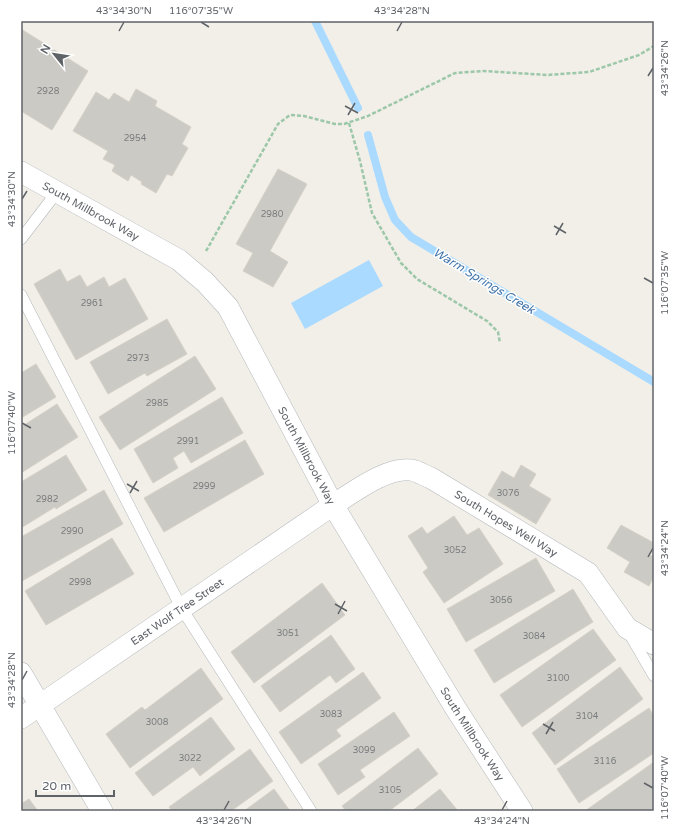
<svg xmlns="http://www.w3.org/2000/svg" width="675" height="832" viewBox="0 0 675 832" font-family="'Varela Round',sans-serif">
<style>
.water{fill:#aadaff}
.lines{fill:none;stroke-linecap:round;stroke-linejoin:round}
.stream{stroke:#aadaff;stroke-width:8}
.building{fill:#cccac5;stroke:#d6d1c6}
.service-casing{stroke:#b5b8bc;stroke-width:12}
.minor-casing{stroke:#b5b8bc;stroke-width:22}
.path{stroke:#9cc7a9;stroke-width:2.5;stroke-dasharray:4 2;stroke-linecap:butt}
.service{stroke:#fff;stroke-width:11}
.minor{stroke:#fff;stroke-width:21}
.ticks{fill:none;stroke:#5f6368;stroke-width:1.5}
.labels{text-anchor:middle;stroke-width:3;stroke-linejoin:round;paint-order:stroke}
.number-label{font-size:9px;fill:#7a7d7f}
.street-label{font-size:11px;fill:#5f6368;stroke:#fff}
.water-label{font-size:12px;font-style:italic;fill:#4174aa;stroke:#fff}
.neatline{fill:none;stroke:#5f6368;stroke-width:1.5}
.ticks-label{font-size:10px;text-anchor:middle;fill:#5f6368}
</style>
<rect width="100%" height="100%" fill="#f1efe8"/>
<path class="water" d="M369,260L383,286L305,329L291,303Z"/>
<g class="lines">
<path class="stream" d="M315,21L358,108
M368,135L385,197L395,220L411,237L654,382"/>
</g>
<path class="building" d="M21,29L88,71L52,130L21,111Z
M136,89L157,101L155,106L191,127L182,144L188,148L172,176L167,174L156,193L141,184L142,182L131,175L128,181L112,171L115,165L103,159L108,151L73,131L96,92L109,100L114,93L129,102Z
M278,169L307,184L270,251L288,262L273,287L243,271L253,253L236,244Z
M60,269L67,282L80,275L87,287L104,277L109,287L125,278L148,319L76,360L34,284Z
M167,319L187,354L147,376L145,373L108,394L90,362Z
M195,356L216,389L120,450L99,417Z
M36,364L56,397L21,418V373Z
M222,397L243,433L191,463L184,451L173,458L178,468L153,483L134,449Z
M57,404L78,437L21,473V427Z
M245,440L264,474L164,532L144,498Z
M66,455L87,490L56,509L55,507L21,528V482Z
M521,465L536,474L529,486L551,499L536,524L488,495L502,471L514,478Z
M104,490L123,524L22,581L21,578V537Z
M454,516L467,535L479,528L503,564L444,603L423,572L428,568L408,536L422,527L427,534Z
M621,525L654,543V548L650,555L654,557V581L652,580L649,586L624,572L630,562L607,548Z
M112,538L134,574L46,625L25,591Z
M536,558L555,591L466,642L447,609Z
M322,583L345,615L254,683L231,652Z
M573,589L593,622L494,683L474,650Z
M593,629L616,660L522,727L500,695Z
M331,635L355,669L336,683L330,675L280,712L261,686Z
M620,667L643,699L555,765L532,733Z
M201,668L223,699L130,768L106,734L142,707L145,710Z
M363,672L381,698L336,730L341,736L301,764L279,732Z
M649,708L654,716V753L579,803L557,769Z
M394,712L410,736L360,770L365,777L338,795L318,764Z
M211,717L235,749L200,776L193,767L153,796L135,773Z
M418,748L438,774L389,811H346L342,806Z
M250,749L273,781L231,811H172L169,807Z
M654,762V810L585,811Z
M274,789L290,811H244Z
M440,789L458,811H412Z
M29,799L38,811H21V804Z"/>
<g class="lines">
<defs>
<path id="service" d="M21,239L57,192
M21,295L182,609L311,811
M629,633L654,676"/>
<g id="minor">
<path id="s1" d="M21,172L179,260L205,282L228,307L333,505L456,709L522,811"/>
<path d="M21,673L102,811"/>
<path id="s2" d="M21,718L333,505C354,492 386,467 411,470C418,471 425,476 431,478L588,573L627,628L654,644"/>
</g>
</defs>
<use href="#service" class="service-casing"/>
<use href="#minor" class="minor-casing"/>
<path class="path" d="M349,123L360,161L372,213L401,263L417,279L487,321L498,332L500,343
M206,251L278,124L290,115L304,116L335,124H344L368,116L455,73L483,71L547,75L589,72L639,55L654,46"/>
<use href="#service" class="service"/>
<use href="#minor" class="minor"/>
</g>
<path class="ticks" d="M201,22L209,27M119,31L124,22M397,31L402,22M648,76L653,68M345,106L358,113M348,115L355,103M22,199L27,191M554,226L566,233M556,235L563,223M644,278L653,283M22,423L31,428M127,484L139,491M130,493L137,481M648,557L653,548M335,604L347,611M338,614L345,601M22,680L27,671M543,724L555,731M546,734L553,722M644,783L653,788M224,810L229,801M502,810L507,801"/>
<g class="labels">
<g class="number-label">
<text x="48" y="94">2928</text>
<text x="135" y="141">2954</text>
<text x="272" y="217">2980</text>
<text x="92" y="306">2961</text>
<text x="138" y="361">2973</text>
<text x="157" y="406">2985</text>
<text x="188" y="444">2991</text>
<text x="204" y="489">2999</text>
<text x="508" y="496">3076</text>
<text x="47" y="502">2982</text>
<text x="72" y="534">2990</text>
<text x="455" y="553">3052</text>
<text x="80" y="585">2998</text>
<text x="501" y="603">3056</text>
<text x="288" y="636">3051</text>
<text x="534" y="639">3084</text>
<text x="558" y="681">3100</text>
<text x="331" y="717">3083</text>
<text x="587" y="719">3104</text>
<text x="157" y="725">3008</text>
<text x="364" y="753">3099</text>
<text x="190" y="761">3022</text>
<text x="605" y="764">3116</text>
<text x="390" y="793">3105</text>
</g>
<g class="street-label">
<text dy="4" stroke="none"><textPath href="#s1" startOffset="80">South Millbrook Way</textPath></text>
<text dy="4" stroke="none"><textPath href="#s1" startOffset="417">South Millbrook Way</textPath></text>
<text dy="4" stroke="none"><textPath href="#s2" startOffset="574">South Hopes Well Way</textPath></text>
<text dy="4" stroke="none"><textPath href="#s2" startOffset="189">East Wolf Tree Street</textPath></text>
<text dy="4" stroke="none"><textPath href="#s1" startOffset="741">South Millbrook Way</textPath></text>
</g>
<g class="water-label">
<text transform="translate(484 281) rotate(31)" y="4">Warm Springs Creek</text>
</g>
</g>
<rect width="675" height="832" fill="none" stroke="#ffffff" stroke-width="44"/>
<g transform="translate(54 54) rotate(300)" stroke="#ffffff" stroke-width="3" paint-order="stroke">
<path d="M0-3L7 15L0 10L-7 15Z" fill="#5f6368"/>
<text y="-6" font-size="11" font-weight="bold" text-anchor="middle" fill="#5f6368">N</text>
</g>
<path d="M36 790v6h78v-6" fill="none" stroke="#5f6368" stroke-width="2"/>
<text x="42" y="790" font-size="12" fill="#5f6368" stroke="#ffffff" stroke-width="3" paint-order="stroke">20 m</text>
<rect x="22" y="22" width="631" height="788" class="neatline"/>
<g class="ticks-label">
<text x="124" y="14">43°34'30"N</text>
<text x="201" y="14">116°07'35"W</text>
<text x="402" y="14">43°34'28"N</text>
<text transform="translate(664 68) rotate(-90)" y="4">43°34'26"N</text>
<text transform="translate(11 199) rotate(-90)" y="4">43°34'30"N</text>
<text transform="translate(664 283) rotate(-90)" y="4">116°07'35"W</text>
<text transform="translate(11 423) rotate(-90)" y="4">116°07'40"W</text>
<text transform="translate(664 548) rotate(-90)" y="4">43°34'24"N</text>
<text transform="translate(11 680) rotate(-90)" y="4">43°34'28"N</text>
<text transform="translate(664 788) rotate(-90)" y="4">116°07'40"W</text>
<text x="224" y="824">43°34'26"N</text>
<text x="502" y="824">43°34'24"N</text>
</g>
</svg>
